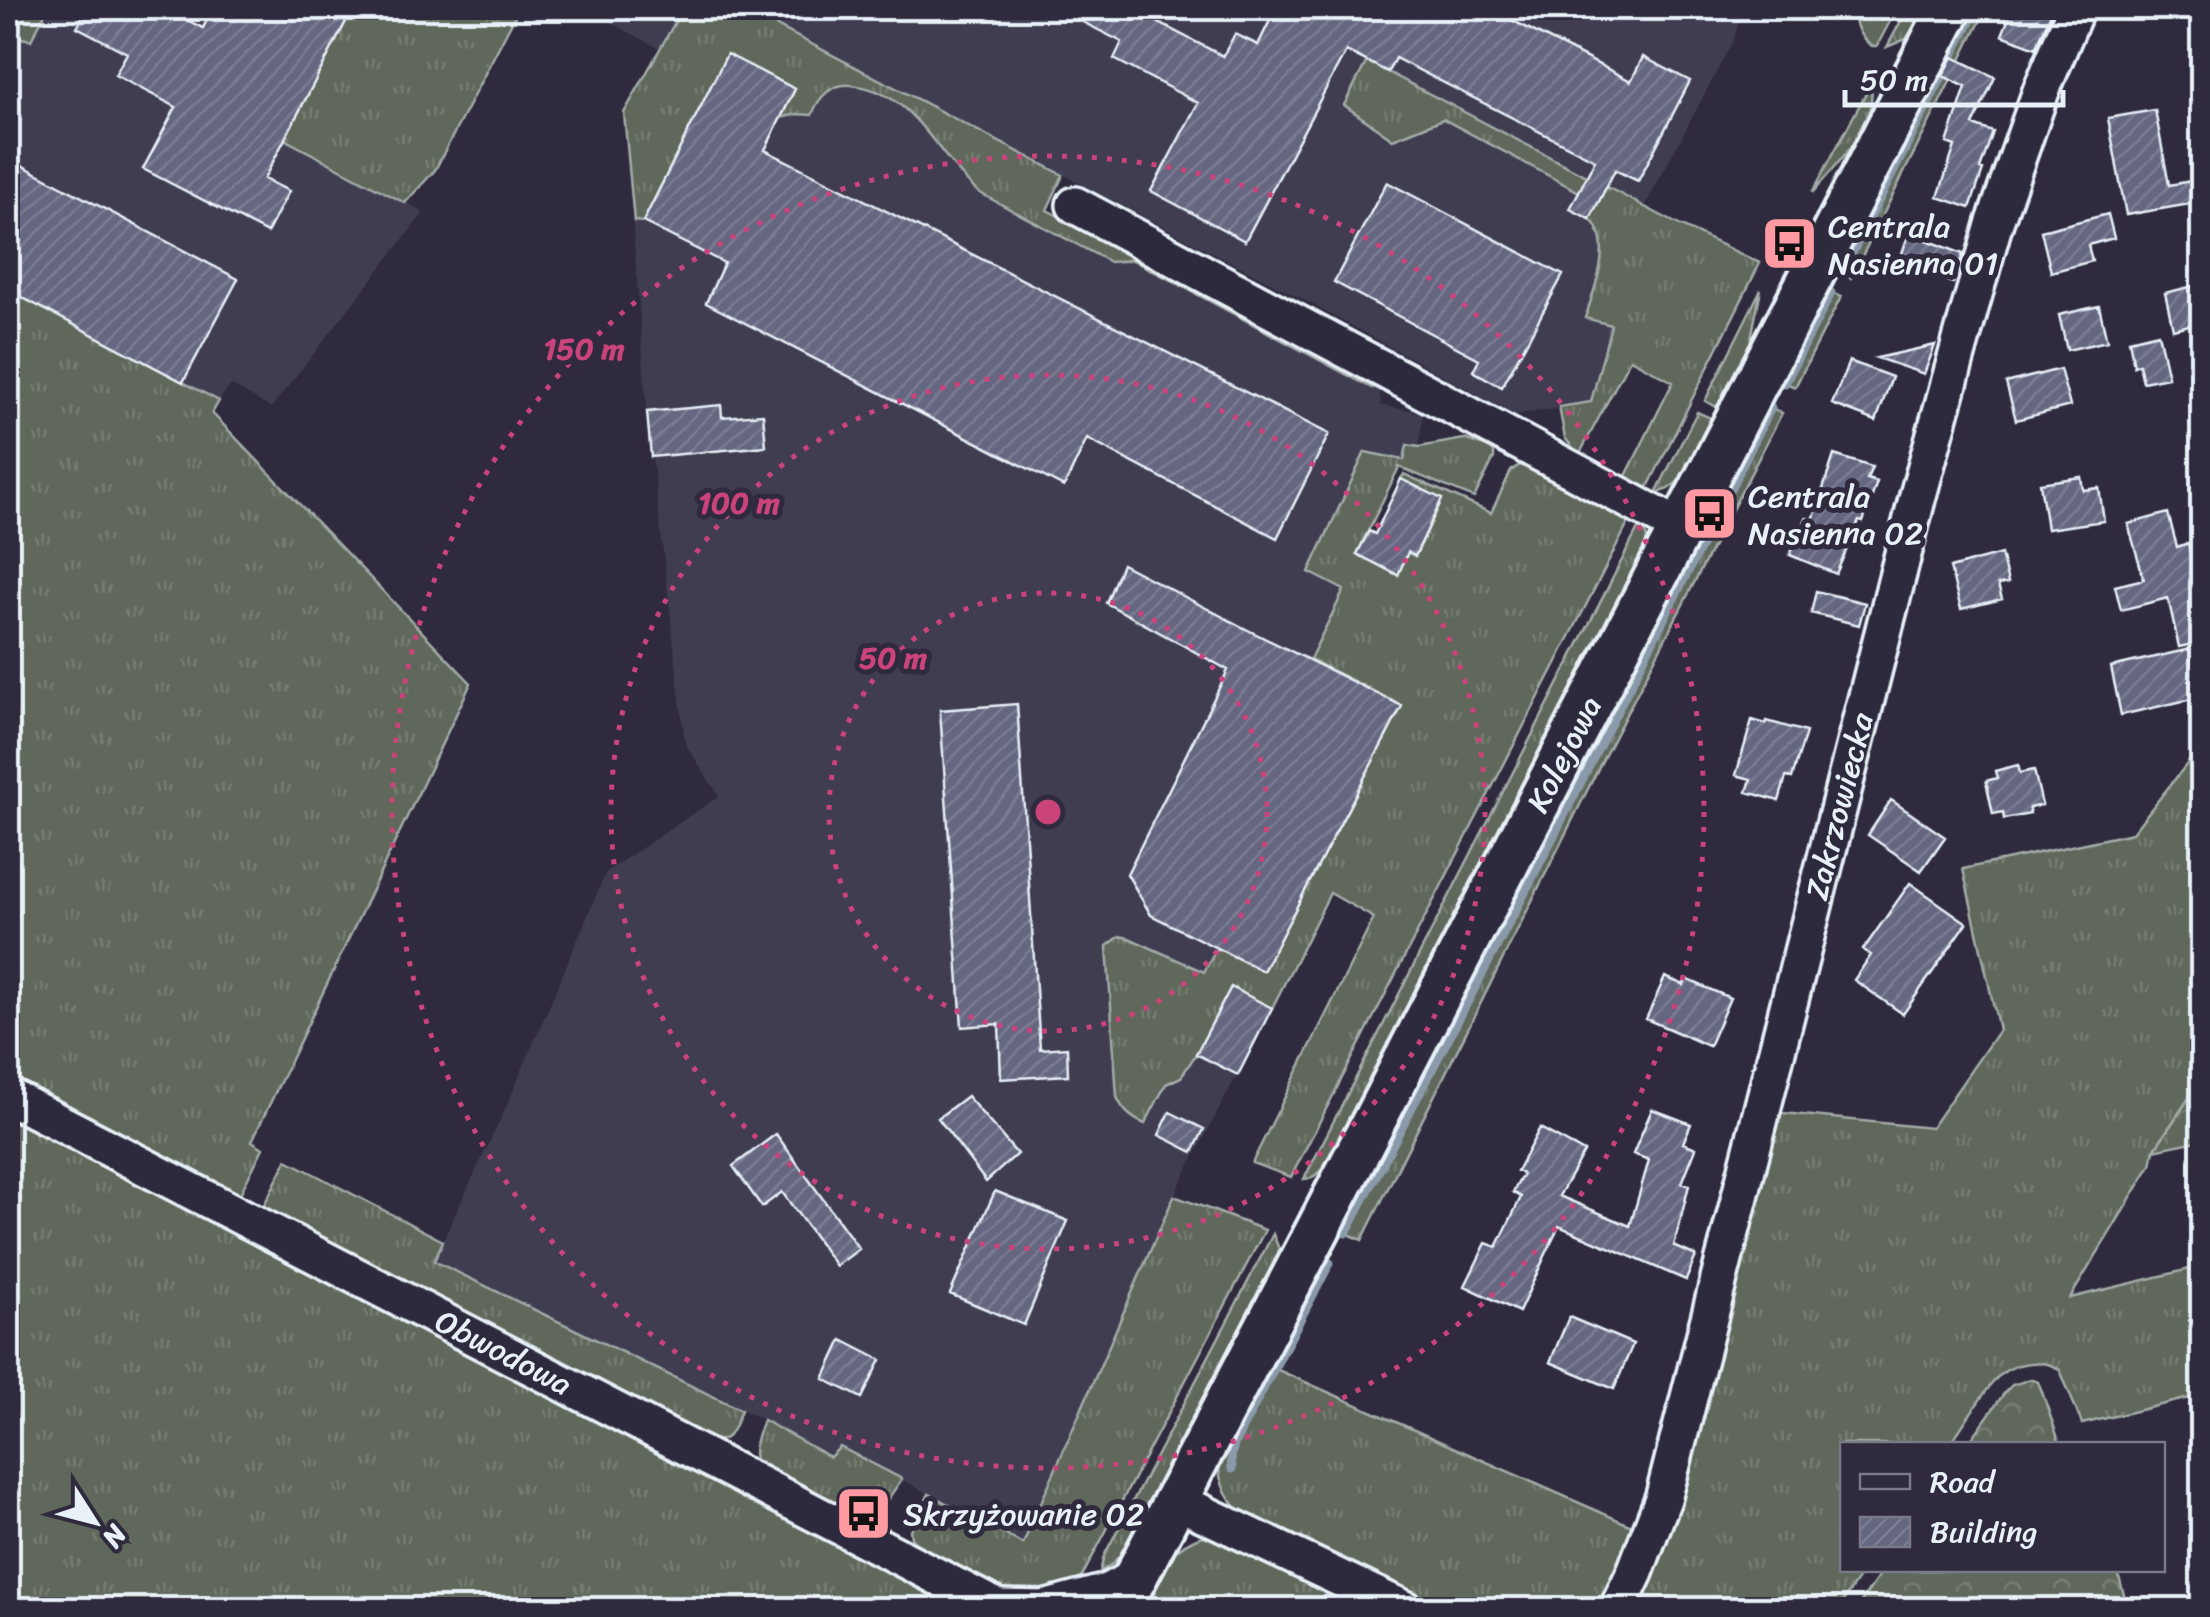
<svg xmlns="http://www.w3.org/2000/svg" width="2210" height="1617" viewBox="0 0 2210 1617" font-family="Sriracha,sans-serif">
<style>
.built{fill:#3f3c51}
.grass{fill:url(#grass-tufts);stroke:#a4aca9;stroke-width:2.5}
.forest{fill:url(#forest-crowns);stroke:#a4aca9;stroke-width:2.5}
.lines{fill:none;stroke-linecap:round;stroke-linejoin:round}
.stream{stroke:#8a9aab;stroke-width:9}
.building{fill:url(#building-hatch);stroke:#e8f1f8;stroke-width:2.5}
.minor-casing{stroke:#e8f1f8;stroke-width:42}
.tertiary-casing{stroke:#e8f1f8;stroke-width:50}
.minor{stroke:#2f2a3d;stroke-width:35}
.tertiary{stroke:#2f2a3d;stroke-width:42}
.ring{fill:none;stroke:#ca437a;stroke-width:5;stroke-dasharray:5 10}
.labels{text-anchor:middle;stroke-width:10;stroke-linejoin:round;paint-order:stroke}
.poi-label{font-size:32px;fill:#e8f1f8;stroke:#2f2a3d;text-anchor:start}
.street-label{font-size:32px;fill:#e8f1f8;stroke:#2f2a3d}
.centre{fill:#ca437a;stroke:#2f2a3d;stroke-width:5}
.ring-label{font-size:30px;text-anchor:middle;font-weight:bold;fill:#ca437a;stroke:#2f2a3d;stroke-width:10;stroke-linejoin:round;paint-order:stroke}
</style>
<defs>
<pattern id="grass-tufts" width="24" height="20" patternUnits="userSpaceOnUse" patternTransform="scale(2.5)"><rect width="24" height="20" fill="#5f675a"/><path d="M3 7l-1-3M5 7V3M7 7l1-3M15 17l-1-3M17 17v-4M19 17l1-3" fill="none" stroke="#767d72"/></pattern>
<pattern id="forest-crowns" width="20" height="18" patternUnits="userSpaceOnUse" patternTransform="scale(2.5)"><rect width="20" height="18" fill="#5f675a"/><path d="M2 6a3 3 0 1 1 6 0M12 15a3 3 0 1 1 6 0" fill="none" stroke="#767d72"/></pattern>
<pattern id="building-hatch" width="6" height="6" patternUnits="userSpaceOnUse" patternTransform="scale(2.5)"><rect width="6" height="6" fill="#656680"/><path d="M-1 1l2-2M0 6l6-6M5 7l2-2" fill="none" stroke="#7b7c93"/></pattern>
</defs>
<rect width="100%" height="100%" fill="#2f2a3d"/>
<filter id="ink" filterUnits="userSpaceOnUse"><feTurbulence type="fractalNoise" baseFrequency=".01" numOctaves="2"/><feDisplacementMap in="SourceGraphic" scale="20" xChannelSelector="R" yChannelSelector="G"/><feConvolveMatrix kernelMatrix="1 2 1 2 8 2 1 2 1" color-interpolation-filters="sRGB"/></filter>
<g filter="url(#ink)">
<path class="built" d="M8,8H519L435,170L406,202L424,213L271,408L231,385L219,401L8,290Z
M584,8H1721L1740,18L1733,41L1645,206L1683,227L1591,403L1515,415L1302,299L1064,175L1046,209L1379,384L1381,405L1423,413L1419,447L1405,460L1365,452L1344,589L1332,615L1444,671L1272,1008L1180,1184L1023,1545L841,1447L830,1457L753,1415L433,1261L508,1103L606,872L719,796L685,743L647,412L624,113L660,49Z"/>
<path class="grass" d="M8,8H48L31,40L8,35Z
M353,8H519L435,170L405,203L284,139Z
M683,8H742L1063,175L1047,210L1379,384L1372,388L1133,260L1110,262L978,192C935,155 915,91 851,85C831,83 818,98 812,115L797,114L781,118L795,89L727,55L643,222L634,221L624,113Z
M1854,8H1897L1877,46H1872C1858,37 1854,23 1854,8Z
M1908,8H1927L1906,39L1887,47Z
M1966,8H1987L1851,278L1834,269Z
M1367,61L1683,227L1760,263L1647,489L1625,478L1673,382L1630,359L1579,455L1565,438L1559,407L1591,402L1611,325L1585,318C1594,290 1615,242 1590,219L1605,188L1579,192L1443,119L1393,139L1344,105Z
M1871,84C1877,128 1838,162 1812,193Z
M1820,288L1841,297L1795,387L1775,378Z
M1761,289L1750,343L1719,408L1705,401Z
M8,290L219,401L212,413L471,683L252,1141L263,1148L239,1196L8,1077Z
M1765,407L1782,413L1604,757L1362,1240L1335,1228L1662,610Z
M1697,412L1713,419C1700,445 1688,488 1656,493Z
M1464,439L1490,448L1494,452V458L1474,498L1399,467L1357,554L1397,575L1408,552L1416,555L1442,499L1401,479L1404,474L1491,513L1511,471L1524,462L1631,518L1291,1177L1252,1163L1374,918L1330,893L1272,1008L1231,988L1196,1054L1181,1077L1166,1084L1145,1124C1131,1118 1123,1111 1117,1097L1107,946L1120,936L1129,938L1204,972L1217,948L1228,953L1384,737H1386L1401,705L1310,659L1344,590L1309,572L1365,452L1404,460L1407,445L1419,447Z
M1641,523L1647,538L1645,552L1328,1164L1312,1178L1304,1179Z
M2202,745V1079L2154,1150L2151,1165L2070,1298L2202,1266V1395L2082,1424L2060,1370C2044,1358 2017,1362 2001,1374C1989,1383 1960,1430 1950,1444H1842V1570H1864L1838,1609L1629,1610L1774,1112L1931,1128L1999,1030L1963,869L2132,833Z
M8,1111L963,1609H8Z
M287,1160L443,1241L434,1261L741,1410C735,1426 731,1442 712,1441L419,1292L263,1207Z
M1174,1196L1265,1230L1077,1586C1063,1589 1045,1596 1031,1595C1006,1594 926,1557 911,1538L910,1530L929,1494L1023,1544Z
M1273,1234L1279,1249L1275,1263L1128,1546L1112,1564L1100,1572L1104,1556Z
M1262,1363L1634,1527L1604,1609H1441L1251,1521C1230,1504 1216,1484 1219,1455Z
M763,1420L830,1457L840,1447L902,1479L874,1519L863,1518L757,1468C750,1451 757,1437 763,1420Z
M1206,1535L1226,1539L1377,1610H1140C1158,1576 1166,1546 1206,1535Z"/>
<path class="forest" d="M2202,1079V1140L2154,1150Z
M2031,1379L2038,1382L2041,1389L2060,1444H1968L2005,1392L2012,1385Z
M1883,1570H2117L2128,1609H1856Z"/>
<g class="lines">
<path class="stream" d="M1847,263L1977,8
M1785,383L1831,293
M1346,1233L1519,904L1771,408
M1232,1469L1231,1455L1235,1442L1330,1263"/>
</g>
<path class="building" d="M87,8H163L203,28L213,8H353L264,179L289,191L267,233L143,169L176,107L115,75L127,53L77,27Z
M1055,8H1130L1223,56L1235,34L1258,45L1276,8H1488L1631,81L1643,57L1690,81L1638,181L1615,170L1590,219L1570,209L1595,160L1395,58L1388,72L1346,51L1245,241L1151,191L1198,103L1114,59L1122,42Z
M2013,8H2053L2036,48L2002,35Z
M727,54L795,89L765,150L1329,434L1277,538L1087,439L1064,487L706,303L724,263L643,222Z
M1953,57L1995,77L1973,125L1993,132L1980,169L1983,170L1970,208L1938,197L1955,146L1947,143L1966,87L1943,76Z
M2155,110L2169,185L2202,179V202L2126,215L2108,118Z
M8,158L238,279L183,382L8,290Z
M1387,182L1563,275L1502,387L1473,371L1479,359L1334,282Z
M2108,214L2114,238L2088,245L2092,261L2051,272L2041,231Z
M1909,233L1963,254L1953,283L1898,265Z
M2202,284V322L2173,329L2165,293Z
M2099,306L2107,341L2067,350L2059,315Z
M2158,333L2168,377L2143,382L2139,364L2134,366L2129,340Z
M1935,345L1924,374L1877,358Z
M1849,361L1892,377L1876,421L1832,404Z
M2060,369L2070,406L2016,420L2006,383Z
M721,405L722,417L763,414L766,446L651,457L647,412Z
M1834,455L1872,467L1867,479L1877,482L1863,522L1859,521L1836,574L1790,555L1806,518L1813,520Z
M2081,477L2083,490L2099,488L2104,521L2047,529L2040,483Z
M1401,479L1442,499L1415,556L1408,552L1398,575L1357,554L1369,531L1375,534Z
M2168,513L2177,547L2188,543L2202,605V642L2179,647L2168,598L2121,610L2115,586L2144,579L2128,524Z
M2001,554L2008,583L1998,585L2002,599L1961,609L1950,568Z
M1122,564L1248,630L1402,706L1263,971L1151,915L1127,874L1228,670L1106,603Z
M1816,591L1865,603L1859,625L1811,613Z
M2190,649L2201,697L2121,715L2111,667Z
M1017,704L1040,1049L1067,1047L1068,1075L1001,1079L999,1024L962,1027L940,710Z
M1752,720L1766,724L1767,721L1806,732L1792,778L1786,777L1779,801L1747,792L1751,779L1736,775Z
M2018,765L2020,773L2034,770L2042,805L2029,808L2030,814L2004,819L2003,812L1993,814L1986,781L1997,778L1995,771Z
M1891,800L1945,837L1921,871L1868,835Z
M1910,883L1967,923L1903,1014L1854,980L1871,955L1863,950Z
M1665,977L1684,985L1686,979L1730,998L1709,1046L1646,1019Z
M1231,987L1272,1008L1238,1075L1196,1054Z
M967,1096L1017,1154L986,1182L938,1118Z
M1652,1109L1691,1124L1683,1143L1696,1148L1682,1183L1689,1185L1674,1246L1696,1256L1686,1280L1559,1226L1519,1312L1465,1286L1486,1243L1497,1247L1521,1197L1513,1192L1523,1174L1517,1171L1540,1128L1584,1152L1559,1196L1630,1226L1649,1160L1633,1154Z
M1170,1112L1204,1129L1193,1152L1159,1135Z
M776,1134L859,1249L836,1266L782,1192L762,1207L733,1166Z
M995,1191L1068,1221L1024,1325L950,1294Z
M1569,1317L1633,1344L1614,1389L1550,1362Z
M842,1340L881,1360L862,1398L824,1379Z"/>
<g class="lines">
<defs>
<g id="minor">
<path d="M1075,205L1681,528"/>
<path id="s1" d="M8,1096L1002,1610"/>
<path d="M1175,1500L1407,1610"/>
<path d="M1001,1608L1044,1609L1107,1592L1135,1578"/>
<path id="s2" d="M1617,1610L1635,1572L1664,1496L1917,499L1970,308L1994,225L2016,162L2041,91L2076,8"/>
</g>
<g id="tertiary">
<path id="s3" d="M1118,1610L1316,1233L1950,8"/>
</g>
</defs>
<use href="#minor" class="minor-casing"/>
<use href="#tertiary" class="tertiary-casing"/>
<use href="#minor" class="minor"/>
<use href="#tertiary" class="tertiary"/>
</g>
</g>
<g class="ring">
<circle cx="1048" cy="812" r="219"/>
<circle cx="1048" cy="812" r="437"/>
<circle cx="1048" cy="812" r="656"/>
</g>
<defs>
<symbol id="bus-square" viewBox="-11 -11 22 22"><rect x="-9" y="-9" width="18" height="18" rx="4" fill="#ff9aa2" stroke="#2f2a3d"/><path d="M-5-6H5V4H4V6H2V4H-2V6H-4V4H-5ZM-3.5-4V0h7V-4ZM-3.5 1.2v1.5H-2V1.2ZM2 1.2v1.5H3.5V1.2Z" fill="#111"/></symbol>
</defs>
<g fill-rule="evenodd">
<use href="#bus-square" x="1758" y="212" width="63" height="63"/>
<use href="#bus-square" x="1678" y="482" width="63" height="63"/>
<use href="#bus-square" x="832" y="1482" width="63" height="63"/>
</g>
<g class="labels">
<g class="poi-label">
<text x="1828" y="237">Centrala<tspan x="1828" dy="37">Nasienna 01</tspan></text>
<text x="1748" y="507">Centrala<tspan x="1748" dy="37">Nasienna 02</tspan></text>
<text x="903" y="1525">Skrzyżowanie 02</text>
</g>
<g class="street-label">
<text dy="11" stroke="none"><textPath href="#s3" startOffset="965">Kolejowa</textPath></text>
<text dy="11" stroke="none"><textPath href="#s2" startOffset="835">Zakrzowiecka</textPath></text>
<text dy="11" stroke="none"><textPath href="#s1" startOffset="558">Obwodowa</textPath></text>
</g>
</g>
<circle cx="1048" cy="812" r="15" class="centre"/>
<g class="ring-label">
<text x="584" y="359">150 m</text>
<text x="739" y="513">100 m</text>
<text x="893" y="668">50 m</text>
</g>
<rect width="2210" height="1617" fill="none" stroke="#2f2a3d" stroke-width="40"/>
<rect x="20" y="20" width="2170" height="1577" fill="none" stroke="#e8f1f8" stroke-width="4" filter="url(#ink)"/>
<rect x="1840" y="1442" width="325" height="130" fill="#2f2a3d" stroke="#797a88" stroke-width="2.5"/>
<rect x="1860" y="1474" width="50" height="15" fill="#2f2a3d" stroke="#797a88" stroke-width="2.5"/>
<text x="1930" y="1492" font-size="30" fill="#e8f1f8">Road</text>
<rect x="1860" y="1517" width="50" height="30" fill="url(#building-hatch)" stroke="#797a88" stroke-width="2.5"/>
<text x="1930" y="1542" font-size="30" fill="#e8f1f8">Building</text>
<g transform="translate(95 1522) rotate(126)" stroke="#2f2a3d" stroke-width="8" paint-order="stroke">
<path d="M0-8L18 38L0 25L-18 38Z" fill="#e8f1f8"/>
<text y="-15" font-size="28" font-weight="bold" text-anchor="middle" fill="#e8f1f8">N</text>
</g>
<path d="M1845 90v15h218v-15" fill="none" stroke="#e8f1f8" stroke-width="5"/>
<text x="1860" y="90" font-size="30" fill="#e8f1f8" stroke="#2f2a3d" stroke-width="8" paint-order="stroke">50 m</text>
</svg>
